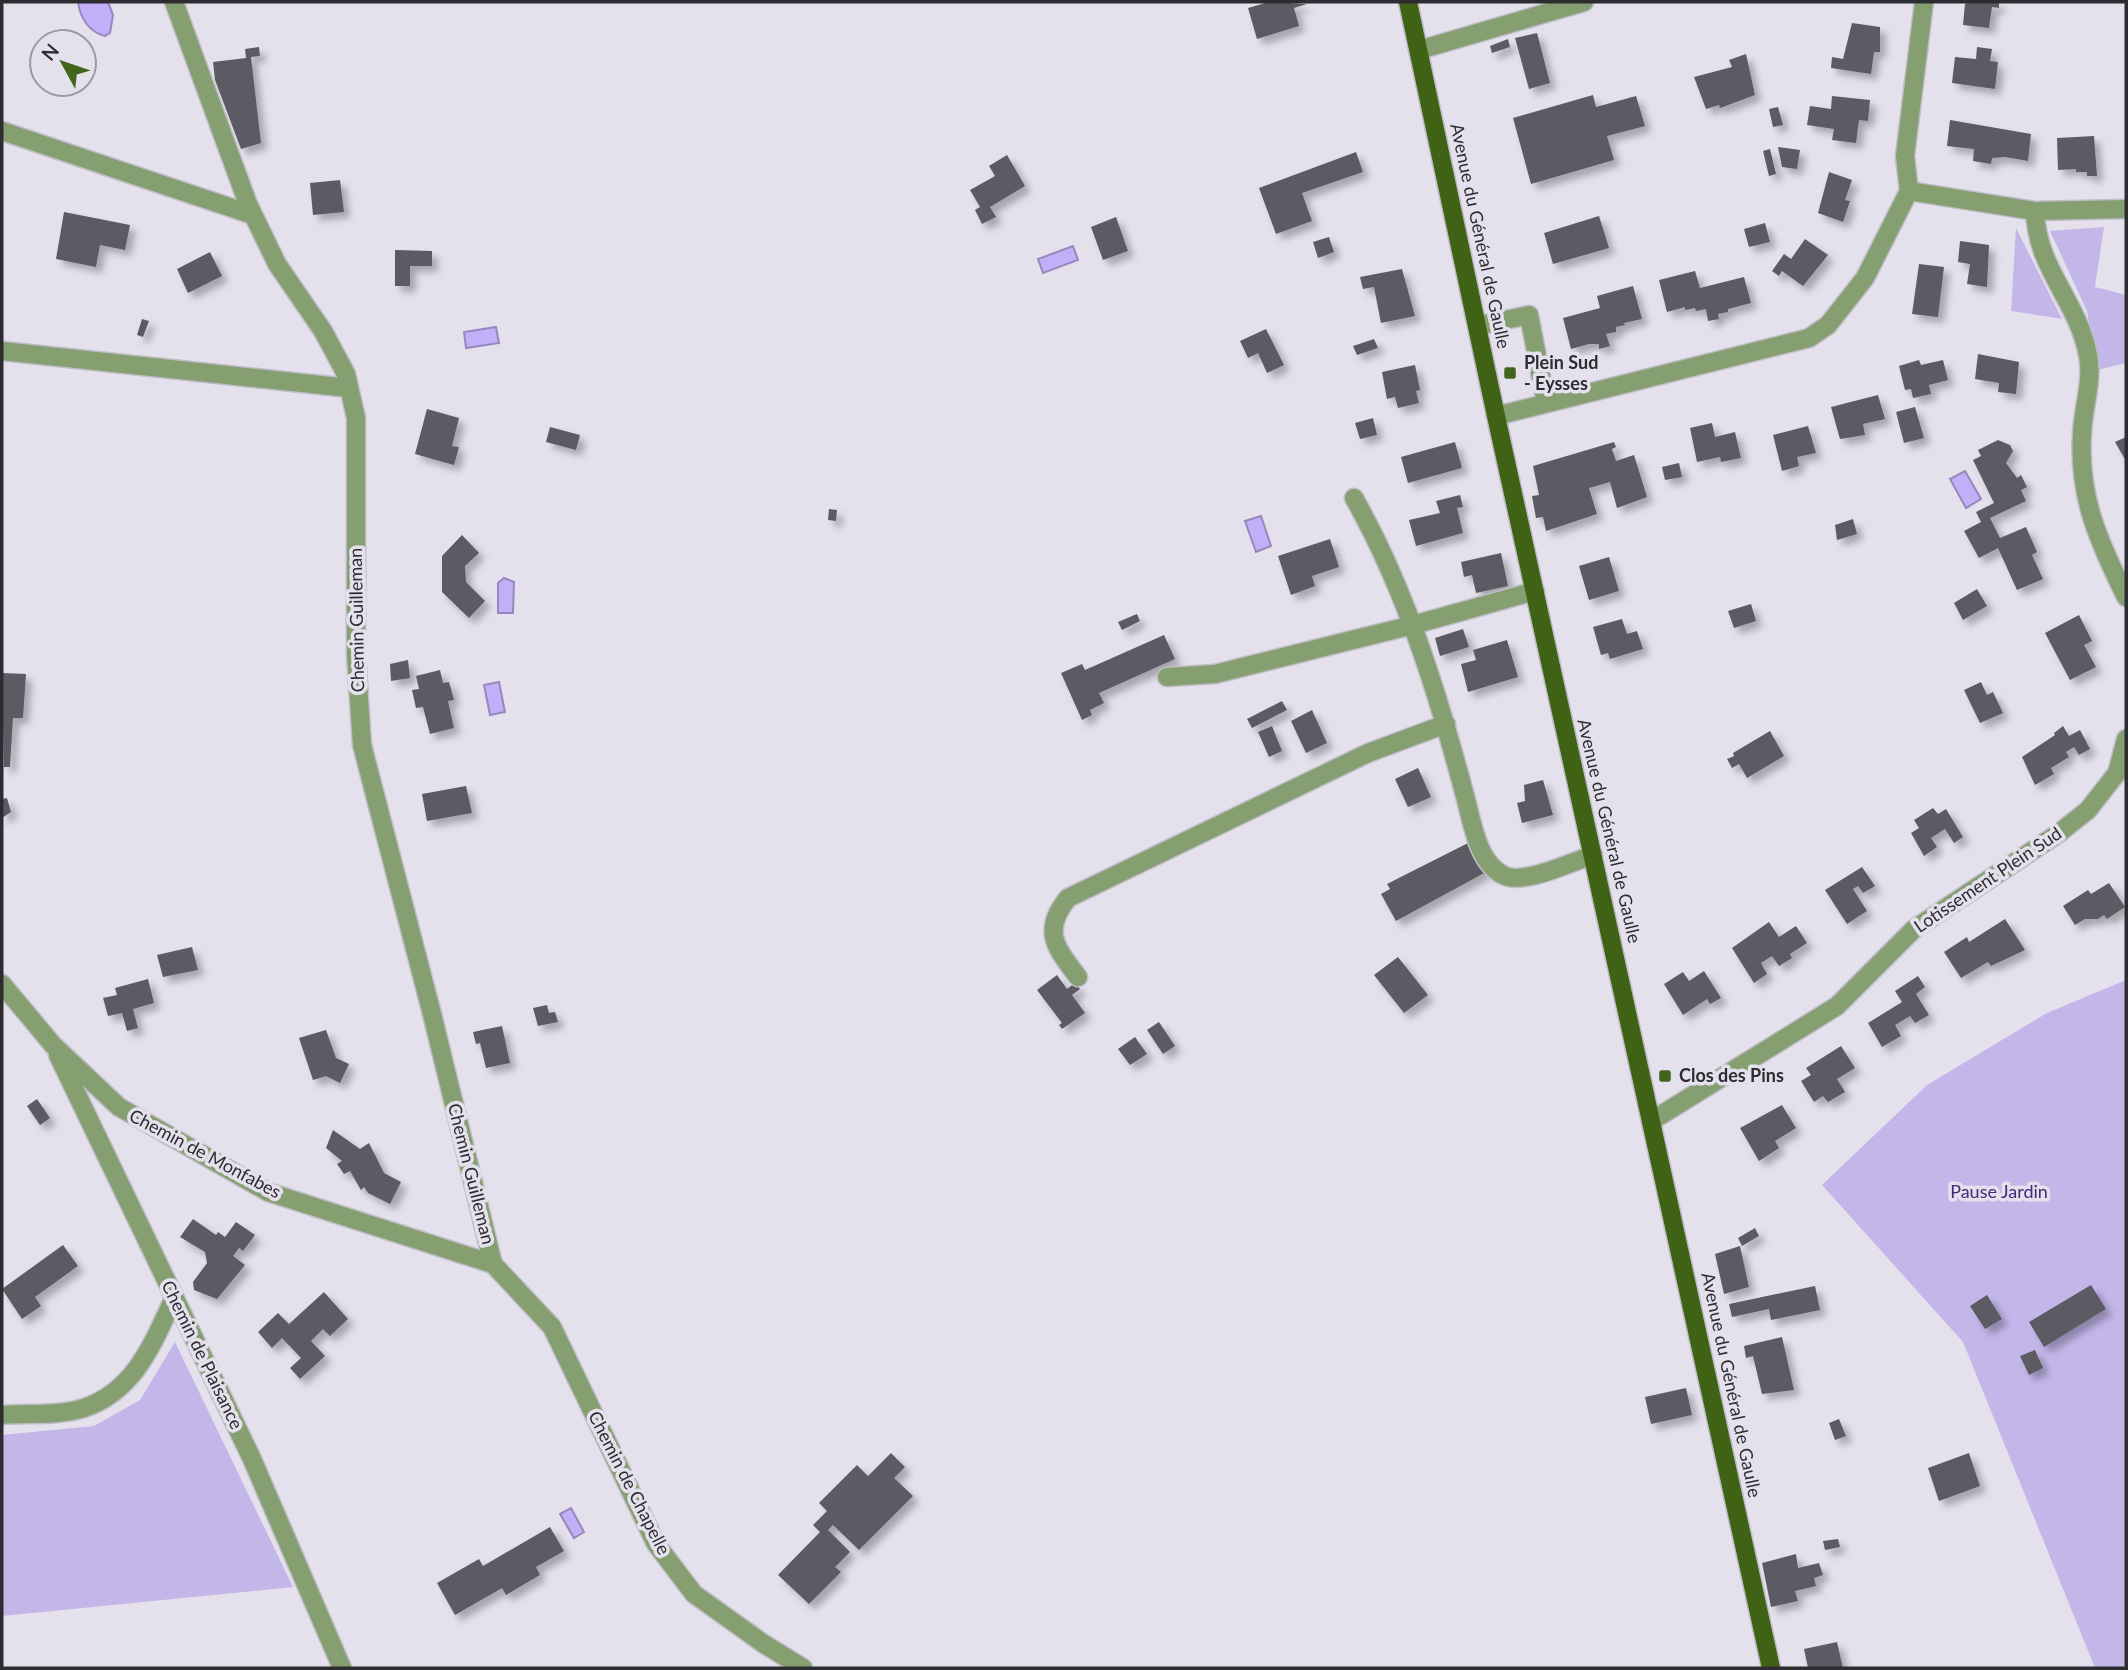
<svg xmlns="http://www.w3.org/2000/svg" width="2128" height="1670" viewBox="0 0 2128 1670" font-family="Lato,sans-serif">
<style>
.green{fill:#c3b7ea}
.water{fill:#c1aff8;stroke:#9588bc;stroke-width:2}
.building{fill:#5c5a63;filter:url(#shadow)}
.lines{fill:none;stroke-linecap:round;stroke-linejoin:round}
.minor-casing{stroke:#bfbdc7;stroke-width:21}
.major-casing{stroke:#bfbdc7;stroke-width:21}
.minor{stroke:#859f70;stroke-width:18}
.major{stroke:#3f6215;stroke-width:18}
.poi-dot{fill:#42651c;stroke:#e4e1ed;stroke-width:2.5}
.labels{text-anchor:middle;stroke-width:7;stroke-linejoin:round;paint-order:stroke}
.street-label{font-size:18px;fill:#2d2c30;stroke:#e4e1ed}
.poi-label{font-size:18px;font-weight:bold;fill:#2d2c30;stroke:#e4e1ed;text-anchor:start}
.park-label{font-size:18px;fill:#452779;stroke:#e4e1ed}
</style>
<defs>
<filter id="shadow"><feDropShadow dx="6" dy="6" stdDeviation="3.5" flood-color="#0004"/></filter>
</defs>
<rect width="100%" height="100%" fill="#e4e1ed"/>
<path class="green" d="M2104,227L2095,287L2126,295V363L2097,370L2087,311L2050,231Z
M2016,228L2062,319L2011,311Z
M2126,980V1668H2095L1963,1342L1822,1185L1927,1085L2047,1013Z
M175,1342L293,1587L2,1616V1435L94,1426L140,1400Z"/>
<path class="water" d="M78,2H108L113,15L110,33L105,36C89,32 80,18 78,2Z
M1073,246L1078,260L1043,273L1038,259Z
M496,327L499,343L466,348L464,332Z
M1965,471L1981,499L1966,508L1950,479Z
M1261,516L1271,546L1256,552L1245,521Z
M504,578L514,582L513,613H498V583Z
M499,682L505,712L490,715L484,685Z
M571,1508L584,1532L574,1538L560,1514Z"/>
<path class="building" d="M1269,2L1307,4L1294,8L1299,26L1257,39L1248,8Z
M1969,2H1999V8L1992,7L1989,28L1963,25L1965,4Z
M1852,23L1880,27V52H1874L1871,74L1831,68L1832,57L1843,59Z
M1537,33L1550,83L1529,89L1515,38Z
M1508,39L1510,47L1492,53L1490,46Z
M259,47L260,56L251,57L261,143L241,149L215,80L213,62L246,58L245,49Z
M1977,47L1992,49L1990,61L1998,62L1995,89L1952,83L1955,57L1976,59Z
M1746,54L1755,95L1720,108L1719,105L1706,109L1694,77L1732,67L1729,60Z
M1593,95L1596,107L1636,96L1645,126L1607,136L1614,160L1531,184L1513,118Z
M1832,96L1870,100L1868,121L1859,120L1856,143L1832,140L1834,129L1807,125L1810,106L1831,109Z
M1778,107L1783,125L1773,127L1769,109Z
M1950,120L2031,134L2028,161L2005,157L1992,158L1991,164L1973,161L1974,149L1947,146Z
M2094,136L2097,176H2087V172H2076V169L2058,170L2057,138Z
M1778,147L1800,150L1797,169L1782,167Z
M1770,149L1776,174L1769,176L1763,151Z
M1356,152L1363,172L1302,193L1312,221L1276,234L1259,188Z
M1007,155L1025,186L990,207L996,217L982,224L975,210L980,207L970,190L995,176L989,166Z
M1829,172L1852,180L1845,200L1850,201L1843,222L1818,213Z
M340,180L344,212L313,215L310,183Z
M64,212L130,225L125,250L100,245L96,267L56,259Z
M1599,216L1609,248L1553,264L1544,233Z
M1116,217L1128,251L1103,260L1091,227Z
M1765,223L1770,242L1749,247L1744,229Z
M1329,237L1334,252L1318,258L1313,242Z
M1805,239L1828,255L1803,286L1782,271L1779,276L1772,271L1784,254L1791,259Z
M1960,241L1989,245L1987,287L1967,284L1970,264L1958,262Z
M395,250L432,251V266H410V286H395Z
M210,252L222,276L188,293L177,269Z
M1919,264L1944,267L1938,317L1912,314Z
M1402,269L1415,316L1381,323L1374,287L1363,289L1360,277Z
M1695,271L1700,288L1744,277L1751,303L1728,309V312L1718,314L1719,319L1708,321L1706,309L1696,311L1695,308L1685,310V307L1667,312L1659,280Z
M1633,286L1642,319L1624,323L1625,325L1616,327V332L1606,334L1610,346L1599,349V344H1589L1571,349L1563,318L1600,308L1597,296Z
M142,319L149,321L143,337L137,335Z
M1266,329L1284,365L1267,373L1258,353L1248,358L1240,341Z
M1374,339L1378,348L1357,355L1353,346Z
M1978,354L2019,362L2016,394L1998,392L1999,383L1975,379Z
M1919,360L1921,365L1943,360L1948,380L1929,385L1931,394L1913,398L1911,389L1905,390L1899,366Z
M1415,365L1420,390L1416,391L1419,403L1398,408L1395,397L1387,399L1382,372Z
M1878,395L1885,419L1863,424L1865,435L1840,439L1831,407Z
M1915,407L1924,438L1904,443L1896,412Z
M427,409L459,418L452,446L459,447L454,465L415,454Z
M1373,418L1377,435L1360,439L1355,423Z
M1712,423L1715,437L1735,432L1741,458L1721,462L1720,457L1697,462L1690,428Z
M1808,426L1816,453L1797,457L1799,466L1782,471L1773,435Z
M550,427L580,435L576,450L546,442Z
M2126,437V461L2115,442Z
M1998,440L2010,445L2013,451L2006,463L2017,478L2021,475L2027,487L2021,490L2026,501L1990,518L2000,538L2026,527L2037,552L2032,555L2043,579L2017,590L1998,548L1979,558L1964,531L1981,522L1976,512L1994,503L1973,460L1981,456L1978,450Z
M1455,442L1462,468L1408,483L1401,457Z
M1614,442L1616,447L1612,449L1616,461L1634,455L1647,497L1617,508L1610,482L1589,488L1597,514L1546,531L1543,517L1536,518L1532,496L1539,495L1533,466Z
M1679,463L1682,477L1665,480L1662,467Z
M1460,495L1463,507L1457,508L1463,533L1416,546L1409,520L1440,513L1436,501Z
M829,509L837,510L836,521L828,520Z
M1853,519L1857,534L1837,540L1835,525Z
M462,535L479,553L465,566L466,582L485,601L469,618L442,592V556Z
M1330,539L1339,567L1312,576L1315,586L1291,595L1278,556Z
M1501,553L1508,586L1476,593L1472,575L1464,577L1461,562Z
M1609,557L1619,591L1589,600L1579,566Z
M1977,589L1987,606L1963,620L1954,603Z
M1751,604L1756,621L1734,628L1728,611Z
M1137,614L1140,621L1122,630L1118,622Z
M2079,615L2092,641L2084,645L2096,667L2070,680L2045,633Z
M1622,619L1627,634L1637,631L1643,649L1610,659L1608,653L1601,655L1593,627Z
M1463,629L1469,647L1440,656L1435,638Z
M1164,635L1175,659L1099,693L1104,703L1090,710L1092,715L1082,720L1061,673L1082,664L1085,670Z
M1507,640L1518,677L1468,692L1461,664L1476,660L1473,650Z
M408,660L410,678L391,681L390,664Z
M440,670L443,683L449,682L454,700L448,701L454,728L430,734L423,707L416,708L412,690L419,689L416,676Z
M2,673L26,674L23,718H13L10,767H4V774Z
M1981,682L1987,695L1993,692L2003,713L1980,723L1964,690Z
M1282,701L1287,710L1252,728L1247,719Z
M1312,710L1327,743L1306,753L1291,721Z
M1272,726L1282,751L1269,757L1258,732Z
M2063,726L2069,736L2080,730L2090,749L2079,755L2074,747L2066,752L2069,757L2051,768L2054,774L2035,785L2022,757L2055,735L2054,733Z
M1770,731L1784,756L1747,778L1739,764L1732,768L1727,759L1734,756L1733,753Z
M1418,768L1431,797L1408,807L1395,779Z
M1543,780L1553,815L1522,823L1517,803L1525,801L1524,785Z
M466,786L472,813L427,821L422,794Z
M7,798L11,812L2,818V799Z
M1933,808L1938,814L1946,809L1963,837L1954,843L1945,829L1931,838L1937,847L1924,856L1911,833L1919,828L1914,820Z
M1470,842L1486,872L1396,921L1381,894L1390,889L1387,884Z
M1862,867L1875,886L1863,893L1858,886L1853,889L1867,911L1847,924L1825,890Z
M2109,883L2125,907L2107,919L2104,915L2098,919H2085L2075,925L2063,906L2088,890L2091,894Z
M2005,919L2025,950L1991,966L1988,962L1961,978L1944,952L1967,937L1969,942Z
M1769,922L1779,937L1796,926L1807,943L1790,954L1792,958L1779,966L1772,956L1761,963L1767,974L1754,983L1732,948Z
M192,947L198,970L163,977L157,955Z
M1398,957L1428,995L1404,1013L1374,975Z
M1704,971L1721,998L1710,1004L1707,999L1683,1015L1664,984L1683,972L1689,981Z
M1057,975L1067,989L1075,983L1080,989L1072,995L1085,1013L1062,1029L1059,1025L1062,1023L1037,990Z
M1918,976L1925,987L1916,994L1929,1015L1915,1023L1910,1016L1895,1025L1901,1036L1882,1047L1868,1023L1902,1002L1895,991Z
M148,979L154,1003L133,1009L138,1028L127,1031L122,1013L108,1016L103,998L117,995L115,988Z
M547,1005L549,1013L555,1012L558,1022L538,1026L533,1008Z
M1159,1022L1175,1046L1163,1054L1147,1030Z
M502,1026L510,1063L486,1068L480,1043L476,1044L473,1032Z
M326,1030L336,1058L349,1064L340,1083L326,1076L313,1080L299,1038Z
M1135,1037L1147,1054L1130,1065L1118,1049Z
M1841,1046L1855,1068L1837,1079L1845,1092L1828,1102L1823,1096L1814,1102L1801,1081L1811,1075L1806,1068Z
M37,1099L50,1118L40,1125L27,1106Z
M1782,1105L1796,1128L1775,1141L1779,1148L1759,1161L1740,1128Z
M333,1130L360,1149L369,1143L384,1173L401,1182L390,1204L368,1193L364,1187L361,1190L350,1171L344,1174L337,1164L342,1161L326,1148Z
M193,1219L216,1235L218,1232L225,1237L236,1222L255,1235L243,1251L239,1248L233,1256L245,1265L217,1299L194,1290L193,1282L207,1263L205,1252L180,1237Z
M1755,1228L1759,1236L1742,1246L1738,1238Z
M63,1245L78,1266L35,1297L41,1306L22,1319L2,1289Z
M1740,1246L1749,1287L1724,1294L1715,1254Z
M2091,1285L2106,1309L2044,1347L2029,1322Z
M1815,1286L1820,1310L1771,1320L1769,1309L1732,1317L1729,1304Z
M324,1292L348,1319L330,1336L323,1329L311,1341L325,1356L300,1379L290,1368L301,1358L282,1338L272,1348L258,1332L278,1313L289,1324Z
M1987,1295L2002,1319L1985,1329L1970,1306Z
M1782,1337L1794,1390L1762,1394L1753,1356L1746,1358L1744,1346Z
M2035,1350L2043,1368L2029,1375L2020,1356Z
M1686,1388L1692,1415L1651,1424L1645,1397Z
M1839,1419L1846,1436L1835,1440L1829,1423Z
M891,1453L905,1467L894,1478L913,1496L859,1550L833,1525L828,1530L850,1552L835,1567L841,1572L809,1604L778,1575L820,1532L813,1525L827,1511L819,1503L857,1465L868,1476Z
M1969,1453L1980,1486L1939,1501L1928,1468Z
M550,1527L564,1551L536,1567L540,1575L506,1595L502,1588L455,1615L437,1583L479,1559L483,1566Z
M1838,1539L1840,1547L1825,1550L1823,1541Z
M1796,1554L1798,1568L1819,1563L1823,1575L1814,1578L1816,1586L1795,1591L1798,1601L1771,1607L1762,1563Z
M1837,1642L1843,1668H1808L1804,1649Z"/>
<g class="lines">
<defs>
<path id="minor" d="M174,2L248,204L277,264L323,331L346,374L356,418V654L362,745L432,1014L493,1264
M1419,50L1584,2
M2,131L253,215
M1909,191L2035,211L2126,209
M2035,211C2037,270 2077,299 2088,355C2093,382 2083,407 2082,434C2078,497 2099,542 2126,597
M1477,326L1529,315L1546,403
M2,351L349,388
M1496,416L1809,338L1828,325L1865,278L1909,191L1905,156L1924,2
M1354,498C1406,590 1438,694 1465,796C1472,821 1477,862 1503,875C1522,886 1571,862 1593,855
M1167,677L1215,674L1413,625L1535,591
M1078,977C1056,948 1041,931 1068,898L1368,753L1446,724
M2,984L53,1045L119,1107L268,1192L493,1264L552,1327L656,1544L694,1594L764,1644L803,1668
M58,1055L252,1459L342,1668
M1653,1120L1837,1006L1914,929L2059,833L2088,810L2117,773L2126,739
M2,1415C27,1413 60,1416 84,1408C135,1391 153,1343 174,1298"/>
<path id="major" d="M1408,2L1496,416L1771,1668"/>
</defs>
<use href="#minor" class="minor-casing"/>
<use href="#major" class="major-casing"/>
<use href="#minor" class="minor"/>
<use href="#major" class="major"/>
</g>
<g class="poi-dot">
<rect x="1503" y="366" width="14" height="14" rx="3.5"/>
<rect x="1658" y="1069" width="14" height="14" rx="3.5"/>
</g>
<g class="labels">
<g class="street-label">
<text transform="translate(1480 236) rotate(78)" y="6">Avenue du Général de Gaulle</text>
<text transform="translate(357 620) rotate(-91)" y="6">Chemin Guilleman</text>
<text transform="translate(1609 831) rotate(77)" y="6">Avenue du Général de Gaulle</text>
<text transform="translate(1988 880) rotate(-34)" y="6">Lotissement Plein Sud</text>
<text transform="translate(205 1154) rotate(28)" y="6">Chemin de Monfabes</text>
<text transform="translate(471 1174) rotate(76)" y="6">Chemin Guilleman</text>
<text transform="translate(202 1355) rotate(64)" y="6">Chemin de Plaisance</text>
<text transform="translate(1731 1385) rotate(78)" y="6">Avenue du Général de Gaulle</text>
<text transform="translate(629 1483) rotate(63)" y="6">Chemin de Chapelle</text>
</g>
<g class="poi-label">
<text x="1524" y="369">Plein Sud<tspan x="1524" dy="21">- Eysses</tspan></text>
<text x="1679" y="1082">Clos des Pins</text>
</g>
<g class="park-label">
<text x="1999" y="1198">Pause Jardin</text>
</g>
</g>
<rect width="2128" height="1670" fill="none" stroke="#2d2c30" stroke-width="7"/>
<g transform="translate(63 63) rotate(310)"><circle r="33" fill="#e4e1ed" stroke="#9b99a1" stroke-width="2"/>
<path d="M0-5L12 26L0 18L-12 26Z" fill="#42651c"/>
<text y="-10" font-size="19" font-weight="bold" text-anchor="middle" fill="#2d2c30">N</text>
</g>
</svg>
